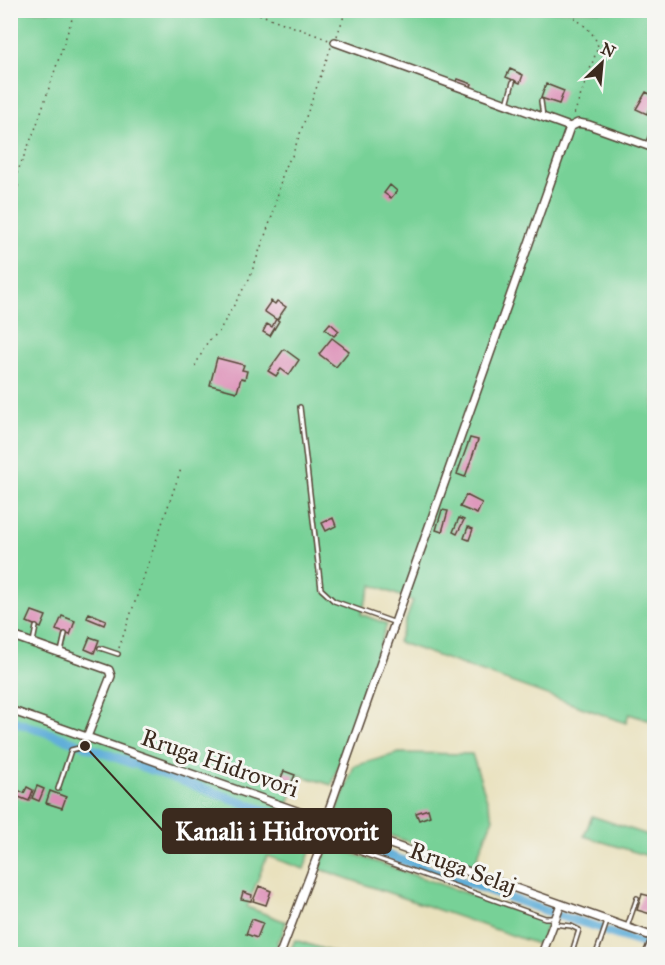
<svg xmlns="http://www.w3.org/2000/svg" width="665" height="965" viewBox="0 0 665 965" font-family="'IM FELL Great Primer',serif">
<style>
.green{fill:#77d197;stroke:#597e5a;stroke-width:1.5}
.lines{fill:none;stroke-linecap:round;stroke-linejoin:round}
.canal{stroke:#5eadd8;stroke-width:9}
.building{fill:#dc8db6}
.service-casing{stroke:#554536;stroke-width:6}
.minor-casing{stroke:#554536;stroke-width:10}
.path{stroke:#554536;stroke-width:1.5;stroke-dasharray:1.5 4.5;stroke-linecap:butt}
.service{stroke:#fff;stroke-width:3}
.minor{stroke:#fff;stroke-width:7}
.labels{text-anchor:middle;stroke-width:6;stroke-linejoin:round;paint-order:stroke}
.street-label{font-size:24px;fill:#3b2a1e;stroke:#f6f6f2}
.leader{fill:none;stroke:#3b2a1e;stroke-width:2}
.callout-dot{fill:#3b2a1e;stroke:#f6f6f2;stroke-width:2}
.callout{fill:#3b2a1e;stroke:#3b2a1e;stroke-width:2}
.callout-label{font-size:26px;text-anchor:middle;font-weight:bold;fill:#fff}
</style>
<rect width="100%" height="100%" fill="#f6f6f2"/>
<filter id="ink" filterUnits="userSpaceOnUse"><feTurbulence type="fractalNoise" baseFrequency=".0167" numOctaves="2"/><feDisplacementMap in="SourceGraphic" scale="12" xChannelSelector="R" yChannelSelector="G"/><feConvolveMatrix kernelMatrix="1 2 1 2 8 2 1 2 1" color-interpolation-filters="sRGB"/></filter>
<filter id="wash" filterUnits="userSpaceOnUse"><feTurbulence type="fractalNoise" baseFrequency=".008" numOctaves="4" result="noise"/><feDisplacementMap in="SourceGraphic" scale="24" xChannelSelector="R" yChannelSelector="G"/><feGaussianBlur stdDeviation="1.35" result="paint"/><feColorMatrix in="noise" values="0 0 0 0 0 0 0 0 0 0 0 0 0 0 0 0 0 1.4 0 .05"/><feComposite in="paint" operator="in"/></filter>
<g filter="url(#wash)">
<rect width="100%" height="100%" fill="#e9e1bd"/>
<path class="green" d="M11,11H654V722L629,714L626,723L398,642L413,601L372,585L361,614L387,624L332,785L299,775L281,822L316,835L304,869L267,856L247,907L286,922L282,935L277,941L278,944L274,954H11Z
M399,753L472,754L493,818L474,865L335,816L354,766Z
M592,816L654,837V858L584,836Z
M328,845L548,922L540,945L320,869Z
M295,940L338,954H289Z"/>
<g class="lines">
<path class="canal" d="M10,720L77,743
M85,746L134,764
M140,766L328,833
M336,837L550,912
M560,916L601,928
M607,932L645,944
M652,946L654,947"/>
</g>
<g id="blocks">
<path class="building" d="M510,69L523,75L520,83L506,77Z
M458,79L472,84L470,88L456,83Z
M546,84L564,91L559,104L541,98Z
M646,92L654,96V108L650,106L647,114L636,109Z
M13,184L18,186L15,192L10,190Z
M390,185L397,191L391,198L384,193Z
M271,301L275,304L277,301L286,307L277,320L264,311Z
M276,319L279,321L270,336L263,332L267,324L272,327Z
M330,323L339,331L334,336L325,329Z
M332,338L349,351L336,367L319,354Z
M284,349L299,360L289,375L281,369L276,376L268,371Z
M217,358L244,365L242,370L247,371L245,379L241,378L237,392L210,385Z
M470,438L478,440L465,477L457,474Z
M466,495L482,503L477,514L460,507Z
M442,510L448,511L442,532L436,530Z
M333,518L336,526L326,531L322,523Z
M459,518L464,520L457,534L453,532Z
M468,527L473,529L469,540L464,538Z
M32,611L46,616L41,628L27,622Z
M89,613L106,620L104,625L87,618Z
M62,616L75,621L70,635L56,630Z
M90,637L99,640L94,653L85,649Z
M224,753L230,756L225,768L218,765Z
M284,771L295,775L290,787L279,783Z
M37,786L44,789L39,801L32,798Z
M27,787L33,790L29,801L11,794L13,788L24,793Z
M50,791L66,797L62,808L46,803Z
M428,809L430,816L419,820L416,813Z
M259,886L271,891L266,905L253,901Z
M243,892L252,895L251,901L241,899Z
M642,894L654,897V915L637,910Z
M252,919L263,923L257,938L246,934Z"/>
</g>
</g>
<g filter="url(#ink)">
<use href="#blocks" fill-opacity="0" stroke="#554536" stroke-width="1.5"/>
<g class="lines">
<defs>
<path id="service" d="M541,101L543,116
M507,104L513,82
M647,145L654,128
M300,407L321,589L334,601L393,622
M33,642L36,627
M100,648L118,654
M61,652L65,634
M58,789L71,750L79,748L86,738
M328,841L545,918H554
M553,924L571,926L579,930L573,949
M627,927L637,898
M596,954L607,922
M645,954L652,937"/>
<path id="minor" d="M335,42L570,127L578,123L589,125L654,148
M10,635L109,670L111,676L87,737
M10,710L654,937
M325,821L570,127
M280,954L319,852L337,825
M542,954L561,904"/>
</defs>
<use href="#service" class="service-casing"/>
<use href="#minor" class="minor-casing"/>
<path class="path" d="M248,10L329,40
M565,10C577,21 595,30 598,47L573,117
M337,36L346,10
M10,190L36,127L75,10
M195,366L208,341L218,333L249,279L273,214L284,168L292,156L331,47
M119,648L181,469"/>
<use href="#service" class="service"/>
<use href="#minor" class="minor"/>
</g>
</g>
<g class="labels">
<g class="street-label">
<text transform="translate(220 763) rotate(19)" y="8">Rruga Hidrovori</text>
<text transform="translate(463 868) rotate(20)" y="8">Rruga Selaj</text>
</g>
</g>
<path class="leader" d="M85 746L163 831"/>
<circle class="callout-dot" cx="85" cy="746" r="6"/>
<rect class="callout" x="163" y="809" width="228" height="44" rx="6"/>
<g class="callout-label">
<text x="277" y="840">Kanali i Hidrovorit</text>
</g>
<rect width="665" height="965" fill="none" stroke="#f6f6f2" stroke-width="36"/>
<g transform="translate(602 63) rotate(26)" stroke="#f6f6f2" stroke-width="4.5" paint-order="stroke">
<path d="M0-4.5L10 22L0 15L-10 22Z" fill="#3b2a1e"/>
<text y="-9" font-size="16" font-weight="bold" text-anchor="middle" fill="#3b2a1e">N</text>
</g>
</svg>
